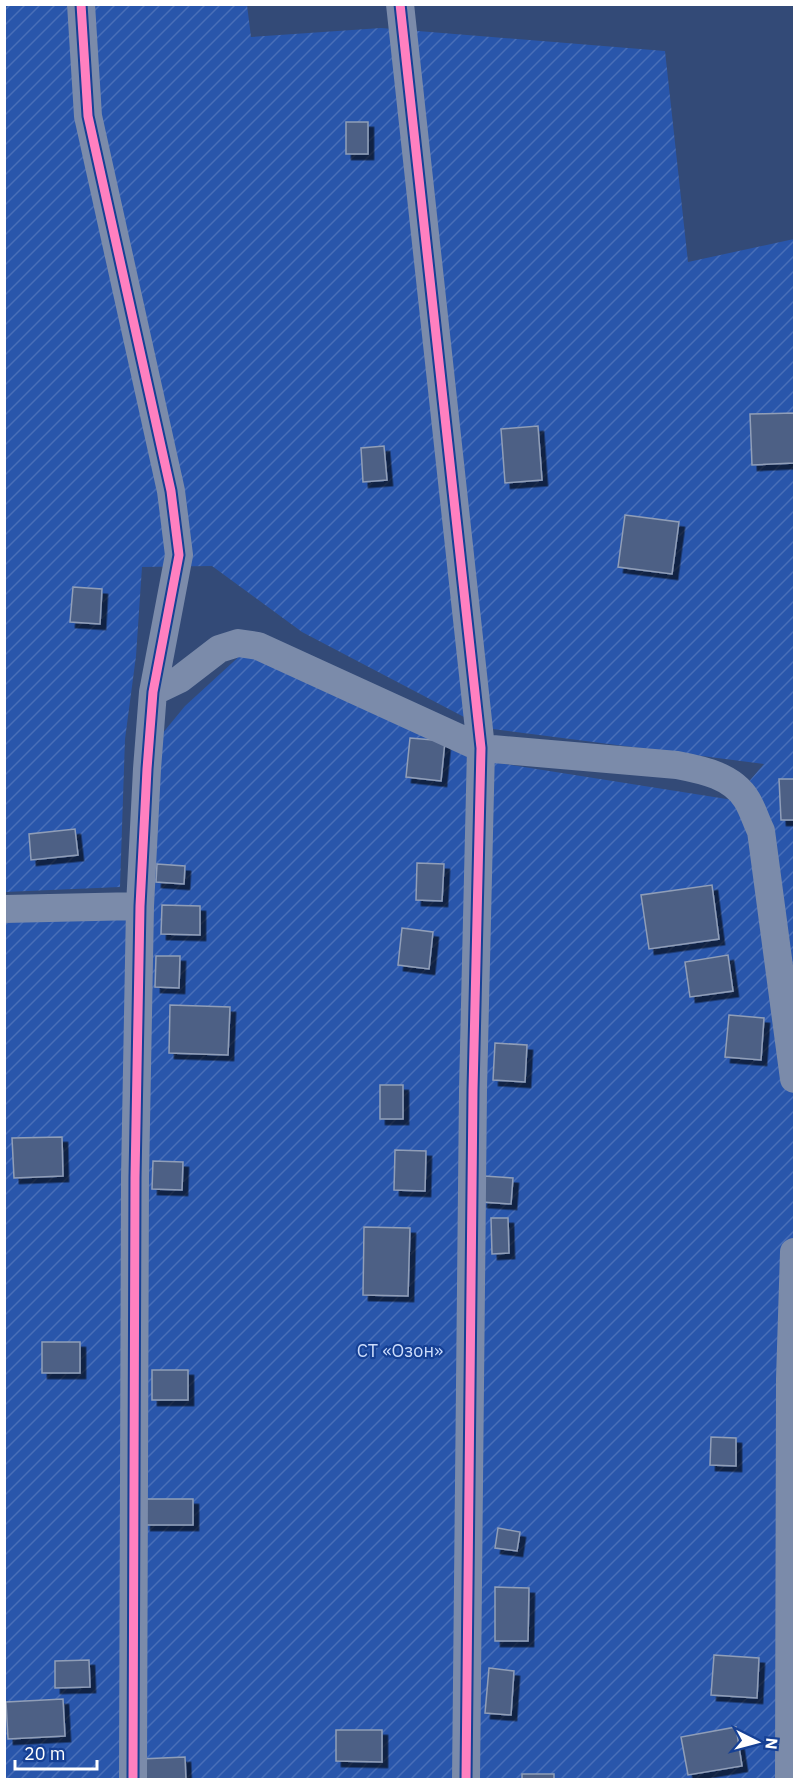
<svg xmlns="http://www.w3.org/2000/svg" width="799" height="1784" viewBox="0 0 799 1784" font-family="'IBM Plex Sans',sans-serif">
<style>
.garden{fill:url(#garden-furrows)}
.building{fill:#4e6185;stroke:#909eb8;stroke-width:1.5;filter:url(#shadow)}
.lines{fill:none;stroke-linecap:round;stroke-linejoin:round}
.street{stroke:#7b8baa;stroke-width:28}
.cycleway-casing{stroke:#164094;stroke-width:13}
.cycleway{stroke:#ff80c0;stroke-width:9}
.labels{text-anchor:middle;stroke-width:4.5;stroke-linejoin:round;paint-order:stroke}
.park-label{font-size:18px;fill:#cdddfc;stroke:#164094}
</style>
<defs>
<pattern id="garden-furrows" width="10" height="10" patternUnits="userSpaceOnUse" patternTransform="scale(1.5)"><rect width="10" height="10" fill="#2956ab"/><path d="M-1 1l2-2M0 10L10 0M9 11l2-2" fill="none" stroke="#496fb8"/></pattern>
<filter id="shadow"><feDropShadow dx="5.5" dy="5.5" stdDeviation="0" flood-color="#0009"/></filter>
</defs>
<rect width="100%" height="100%" fill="#334a77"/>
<path class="garden" d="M5,5H247L251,37L381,28L665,51L688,262L794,239V1779L5,1780V923L153,910L157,740L185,706L244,652L480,760L733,800L764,764L485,728L302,632L212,566L142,567L136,656L125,739L120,887L5,892Z"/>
<path class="building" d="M346,122H368V154H346Z
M794,413V463L752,465L750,414Z
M538,426L542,480L505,483L501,429Z
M384,446L387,480L363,482L361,448Z
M625,515L679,522L672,574L618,567Z
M73,587L102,589L100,624L70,622Z
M410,738L445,741L441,781L406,777Z
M779,779H794V820H781Z
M75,829L78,855L31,860L29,834Z
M417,863L444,864L442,901L416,900Z
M157,864L185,866L184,884L156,882Z
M712,885L719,939L649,949L641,895Z
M162,905L200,906V935L161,934Z
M402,928L433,932L429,969L398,965Z
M728,955L733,991L690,997L685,962Z
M156,956H180L179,988L155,987Z
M170,1005L230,1007L228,1055L169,1053Z
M729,1015L764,1018L761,1060L725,1057Z
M495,1043L527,1045L525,1082L493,1080Z
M380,1085H403V1119H380Z
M62,1137L63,1176L14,1178L12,1138Z
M395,1150L426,1151L425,1191L394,1190Z
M153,1161L183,1162L182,1190L152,1189Z
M484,1176L513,1178L511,1204L482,1202Z
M491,1218H508L509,1253L492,1254Z
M364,1227L410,1228L408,1296L363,1295Z
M42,1342H80V1373H42Z
M152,1370H188V1400H152Z
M711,1437L736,1438V1466L710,1465Z
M146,1499H193V1525H145Z
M498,1528L520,1532L517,1551L495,1548Z
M495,1587L529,1588L528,1641H495Z
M714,1655L759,1658L757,1698L711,1695Z
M89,1660L90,1687L55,1688V1661Z
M489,1668L514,1671L511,1715L485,1713Z
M63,1699L65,1736L8,1739L6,1702Z
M736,1727L742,1766L688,1775L681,1737Z
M336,1730H382V1762L336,1761Z
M185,1757L186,1780H140V1759Z
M522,1774H554V1780H522Z"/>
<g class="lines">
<path class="street" d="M81,4L88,116L171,491L179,555L153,692L147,769L140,906L135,1178L133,1780
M400,4L481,748L473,1090L466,1780
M153,692L180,679L219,649L238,643L258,646L481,748L677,765C703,770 733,776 747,800C753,810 756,821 761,831L794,1079
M4,909L140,906
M789,1780L790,1379L794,1252"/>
<defs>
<path id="cycleway" d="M81,4L88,116L171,491L179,555L153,692L147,769L140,906L135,1178L133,1780
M400,4L481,748L473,1090L466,1780"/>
</defs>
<use href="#cycleway" class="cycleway-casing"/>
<use href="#cycleway" class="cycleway"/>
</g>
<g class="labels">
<g class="park-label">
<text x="400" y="1357">СТ «Озон»</text>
</g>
</g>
<rect width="799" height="1784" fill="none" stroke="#ffffff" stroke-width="12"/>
<g transform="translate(757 1742) rotate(96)" stroke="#164094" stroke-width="4.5" paint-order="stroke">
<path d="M0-4.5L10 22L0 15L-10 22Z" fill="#ffffff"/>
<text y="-9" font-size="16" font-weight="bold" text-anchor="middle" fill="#ffffff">N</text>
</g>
<path d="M15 1760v9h82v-9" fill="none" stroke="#ffffff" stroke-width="3"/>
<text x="24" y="1760" font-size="18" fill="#ffffff" stroke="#164094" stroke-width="4.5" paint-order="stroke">20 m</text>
</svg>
